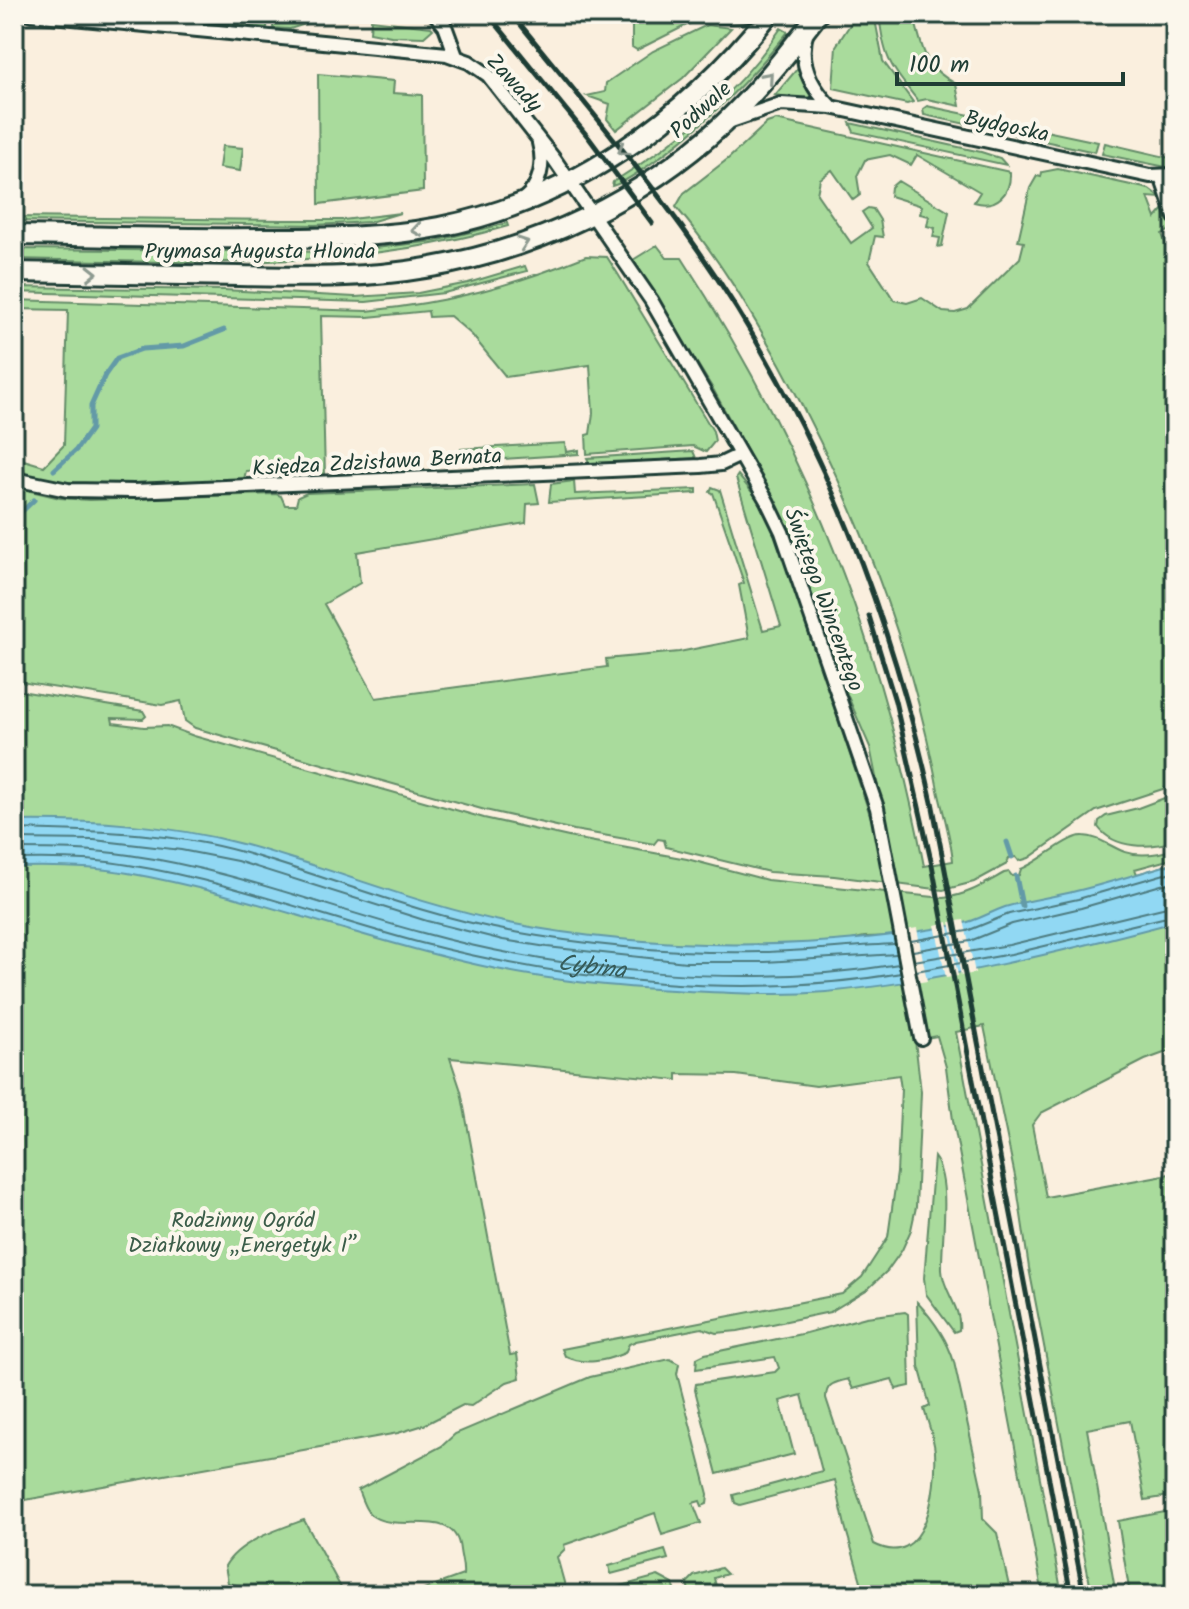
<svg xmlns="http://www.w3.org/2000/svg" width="1189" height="1609" viewBox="0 0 1189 1609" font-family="Kalam,sans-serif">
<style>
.green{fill:#a9db9c;stroke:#648c68;stroke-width:2}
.water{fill:#91d8f3;stroke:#639aa7;stroke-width:2}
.pier{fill:#faefde}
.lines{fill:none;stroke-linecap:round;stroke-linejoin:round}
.shore{stroke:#4d7b80;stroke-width:2}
.stream{stroke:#639aa7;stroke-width:5}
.minor-casing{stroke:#1f3d34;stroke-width:18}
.secondary-casing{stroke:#1f3d34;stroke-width:24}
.minor{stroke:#fbf7ec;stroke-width:12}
.secondary{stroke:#fbf7ec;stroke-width:18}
.tram{stroke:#1f3d34;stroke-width:2}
.rail{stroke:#1f3d34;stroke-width:5}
.oneway{stroke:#8d9a90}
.labels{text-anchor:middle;stroke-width:8;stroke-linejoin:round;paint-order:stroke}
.street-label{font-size:22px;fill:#1f3d34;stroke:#fbf7ec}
.park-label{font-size:22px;fill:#3b5d49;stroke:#fbf7ec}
.water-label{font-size:24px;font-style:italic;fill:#365c5a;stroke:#fbf7ec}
</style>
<rect width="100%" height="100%" fill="#faefde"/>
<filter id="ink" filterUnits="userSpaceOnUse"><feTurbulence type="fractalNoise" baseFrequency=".0125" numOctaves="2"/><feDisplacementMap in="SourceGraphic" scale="16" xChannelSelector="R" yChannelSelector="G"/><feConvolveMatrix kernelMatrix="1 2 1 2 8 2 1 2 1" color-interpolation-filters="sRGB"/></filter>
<g filter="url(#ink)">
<path class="green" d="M195,14H268L267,28L194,20Z
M274,14H303L305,24L290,29L273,28Z
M632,14H675L695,21L637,50L632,47Z
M857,14H874L883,61L913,102L907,104L833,88L836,46Z
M879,14H913C924,50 921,65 956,84L960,106L927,99L918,101C890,65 884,60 879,14Z
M371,20L431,27L433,29L424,37L391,36L370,32Z
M707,25L731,28L683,78L616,130L607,119L610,104L587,96L605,92L606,83L653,51Z
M781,28L788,32C747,83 703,127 649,165C639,172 624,183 612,186L613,182C679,141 738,93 781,28Z
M797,69L813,101L775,95Z
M318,74L394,81L393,93L422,95L423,191L319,204Z
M927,106L1098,142L1095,152L924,115L923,109Z
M776,120L1010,172C1011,193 997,209 974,202L980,192L917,155L911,165L890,155L865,160L857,176L860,195L853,200L832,170L820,179L817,194L851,243L872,228L862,212L868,208L873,209L880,220L883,237L875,236L869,262L894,300L907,303L922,298L943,312L955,313L968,309L1020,258L1024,242L1018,241L1030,188L1037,176L1041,177L1042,172L1058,169L1149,189L1161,198L1148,197L1156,218L1165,208L1173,229L1162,234L1175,269V785L1096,811L1029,858L1019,861L1016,857L1009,858L1007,864L974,882L943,890L834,876L769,872L666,847L664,840L658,839L654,844L574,830L485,810L195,728L185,721L181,701L162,705L14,681V487L60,498L89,500L276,494L281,496L285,505H296L298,497L307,493L535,484L539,503L527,504L526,523L357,552L360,583L324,604L376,698L607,667L606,659L679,652L749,638L739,585L744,583L713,493L710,492L712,487L720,490L763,630L781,626L736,478L738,475L760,502L779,541L872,821L880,842H889L870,747L833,662L781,513L713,389L633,260L657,245L667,258H682C808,452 880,639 924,866L953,861C951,838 943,813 938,790C910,641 853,497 780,364C749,309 717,255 676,207L684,193L729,158L767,123Z
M850,123L981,152L1000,158L1006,165L854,132Z
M1105,143L1170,158L1171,168L1102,154Z
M222,146L243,148L240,171L219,168Z
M898,181L949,212L942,246L938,247L940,238L933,237L935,228L927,226L929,216L920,214L922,206L890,196L891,187Z
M400,213L370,222L315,225L14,221V217L282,220H343Z
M507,223L508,226C348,273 179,262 14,259V249L341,252L435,241Z
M586,256L607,257L618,274L713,431L715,441L706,452L693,446L587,454L586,435L590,434L593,413L590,365L506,377L472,335L450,316L429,317L428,311L368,317L321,316L325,475L265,478L261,470L246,471L244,479C172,482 95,493 25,474L23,466L17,464L14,469V457L44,466L64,445L68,310L14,309V300L367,311C451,302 509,287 586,256Z
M525,266L527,271L444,293L366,302L14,292V287L224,290L355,297L418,293L468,283Z
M565,443L566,452L579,450V454L441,463L438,461L461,458V449Z
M693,451L696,458L590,464L587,458Z
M574,481L575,494L697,489V493L549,502L551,484Z
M14,690L143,711L146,716L143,719L112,718L113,723L144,727L167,726L194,736L484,818L573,838L687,859L767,880L944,898C968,895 984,884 1004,873L1009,872L1012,876L1019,875L1021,869C1039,863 1066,836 1083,836C1098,836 1111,847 1125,852C1141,857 1159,854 1175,849V858L1135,869L1137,874L1175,863V890L898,936L864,937L715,973L14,828Z
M1175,794V841C1151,848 1115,850 1098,827L1099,821L1106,816L1138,808Z
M14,840L550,971L1175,909V1049L1145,1060L1041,1113L1032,1125L1046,1197L1175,1173V1495L1145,1500L1130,1421L1087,1429L1116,1595H1092L1029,1268L1016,1181L984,1026L956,1032L1062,1595H1043L953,1120L946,1067L937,1036L915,1040L921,1092L916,1207L911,1230L902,1250L887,1271L868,1289L830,1312L738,1331L716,1333L702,1328L636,1341L629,1344L625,1353C605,1361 584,1366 565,1356L562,1349L842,1294L862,1277L888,1237L897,1173L901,1089L899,1075L816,1086L736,1075L677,1074V1080L450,1058L461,1091L510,1355L517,1354L520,1378L507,1382L471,1406L463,1405L424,1425L398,1433L14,1502Z
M934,1157C952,1180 941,1241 942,1270C943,1292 962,1307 959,1330L954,1332L926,1294L924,1278Z
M917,1302C934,1320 947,1339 954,1362L982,1490L983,1519L997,1533L1011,1595H865L845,1526L835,1480L740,1505L735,1503L733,1495L822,1471L802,1395L780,1401L794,1454L717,1474L695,1390L696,1384L775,1372L779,1368L775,1357L696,1369L697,1358L705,1354L806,1333L866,1317L905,1312L908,1314L910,1386L896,1389L892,1379L853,1389L848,1379C835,1383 826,1383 826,1398L874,1544C927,1572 937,1487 935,1452C934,1438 928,1423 924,1409L930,1406L919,1366Z
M670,1359L679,1364L677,1374L708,1494L707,1504L702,1506L700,1501L693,1503L701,1523L662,1535L655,1513L564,1545L565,1549L557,1557L565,1586L557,1595H428L424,1589L463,1575C464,1565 461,1559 460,1550C456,1506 401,1533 374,1517C365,1512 362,1499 358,1490L442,1446L455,1434L590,1377Z
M1175,1510V1595H1130L1118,1521Z
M304,1520L345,1595H256L249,1588L228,1583L225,1566C239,1541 279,1529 304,1520Z
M665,1550L668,1559L611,1574L609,1566Z
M721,1568L727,1574L714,1578L718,1595H704L702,1588L689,1591L687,1583L694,1576Z
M658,1576L673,1584L677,1595H667L665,1589L644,1595H621L618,1587Z"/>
<path class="water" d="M14,821C90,820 168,824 242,844C332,868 418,905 509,923C651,951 819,952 960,924C977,921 990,912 1005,907C1028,900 1053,897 1076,891C1109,883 1142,872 1175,863V922C1061,952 944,981 826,992C780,996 733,993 688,991C617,987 547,981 478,965C360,939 247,894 128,873C91,866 52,866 14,867Z"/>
<path class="pier" d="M964,920L975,973L961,976L950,922Z
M948,922L958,976L946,978L935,925Z
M917,928L927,981L904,985L894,932Z"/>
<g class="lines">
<g class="shore">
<path d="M14,829C90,831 168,831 242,852C331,878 418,914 509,931C591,946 678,954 762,952C806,951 851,946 895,944"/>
<path d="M14,839L94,840L181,850L237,861L427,921L503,940L547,947L686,962H765L897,954"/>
<path id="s1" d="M14,849C52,849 91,849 129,855C230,869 325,907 423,933C568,973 750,989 899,964"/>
<path d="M14,859C52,858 91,858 129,865C229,881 323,917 421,943C571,982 747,1000 901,973"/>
<path d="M911,941L967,931L1009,914L1078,899L1175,871"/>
<path d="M913,951L970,941L1012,924L1081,908L1175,881"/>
<path d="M914,961L1009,945L1175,905"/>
<path d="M916,971L1011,954L1175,915"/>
</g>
<path class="stream" d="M54,470L76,450L91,429V406L105,375L117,358L142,349L184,346L224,330
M14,519L34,500
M1007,842L1012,857
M1016,876L1022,906"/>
<defs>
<path id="minor" d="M31,14L447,54L469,62L488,75L554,159L651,300L767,501L782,532L877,808L921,1038
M435,14L445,26L456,56
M807,31C797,61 810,86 831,107
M728,122L781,104L831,107L1150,176L1175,175
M1161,176L1175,217
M524,199C540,186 545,164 539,143
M14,479L68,490L134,491L701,466L721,464L740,455"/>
<path id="secondary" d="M14,235C97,236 180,239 263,238C322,238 381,238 439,227C572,201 686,119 769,14
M14,272C89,273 164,275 239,276C301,277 364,279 426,268C536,250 641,200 723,124C758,91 788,53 818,14"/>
</defs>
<use href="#minor" class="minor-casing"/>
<use href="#secondary" class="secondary-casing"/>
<use href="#minor" class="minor"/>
<use href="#secondary" class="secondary"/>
<path class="tram" d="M681,14C714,25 745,29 777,14"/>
<path class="rail" d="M488,14L589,138L652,223
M512,14C574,91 639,166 696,247C813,414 888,604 932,802L1084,1595
M869,616L895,701L932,865L1071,1595"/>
</g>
<defs><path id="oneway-chevron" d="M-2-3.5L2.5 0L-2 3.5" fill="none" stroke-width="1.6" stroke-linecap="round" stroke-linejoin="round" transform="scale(2)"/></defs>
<g class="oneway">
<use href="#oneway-chevron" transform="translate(768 77) rotate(-49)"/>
<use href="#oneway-chevron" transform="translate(623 150) rotate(147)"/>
<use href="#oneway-chevron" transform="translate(417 230) rotate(171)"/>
<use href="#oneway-chevron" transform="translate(523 243) rotate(-19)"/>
<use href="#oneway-chevron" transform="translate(92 273) rotate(1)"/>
</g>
</g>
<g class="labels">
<g class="street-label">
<text transform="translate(515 82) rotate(47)" y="8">Zawady</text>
<text transform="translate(700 109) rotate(-42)" y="8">Podwale</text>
<text transform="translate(1007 125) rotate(12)" y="8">Bydgoska</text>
<text x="260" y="258">Prymasa Augusta Hlonda</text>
<text transform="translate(377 461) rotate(-3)" y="8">Księdza Zdzisława Bernata</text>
<text transform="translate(825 599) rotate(70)" y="8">Świętego Wincentego</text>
</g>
<g class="park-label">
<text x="243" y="1227">Rodzinny Ogród<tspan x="243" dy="25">Działkowy „Energetyk I”</tspan></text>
</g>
<g class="water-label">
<text dy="8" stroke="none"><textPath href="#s1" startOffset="592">Cybina</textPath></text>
</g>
</g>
<rect width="1189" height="1609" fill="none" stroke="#fbf7ec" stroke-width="48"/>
<rect x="24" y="24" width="1141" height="1561" fill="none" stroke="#1f3d34" stroke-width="3" filter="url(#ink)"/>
<path d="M897 72v12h226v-12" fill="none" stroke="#1f3d34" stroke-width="4"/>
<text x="909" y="72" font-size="24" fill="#1f3d34" stroke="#fbf7ec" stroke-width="6" paint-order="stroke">100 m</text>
</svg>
